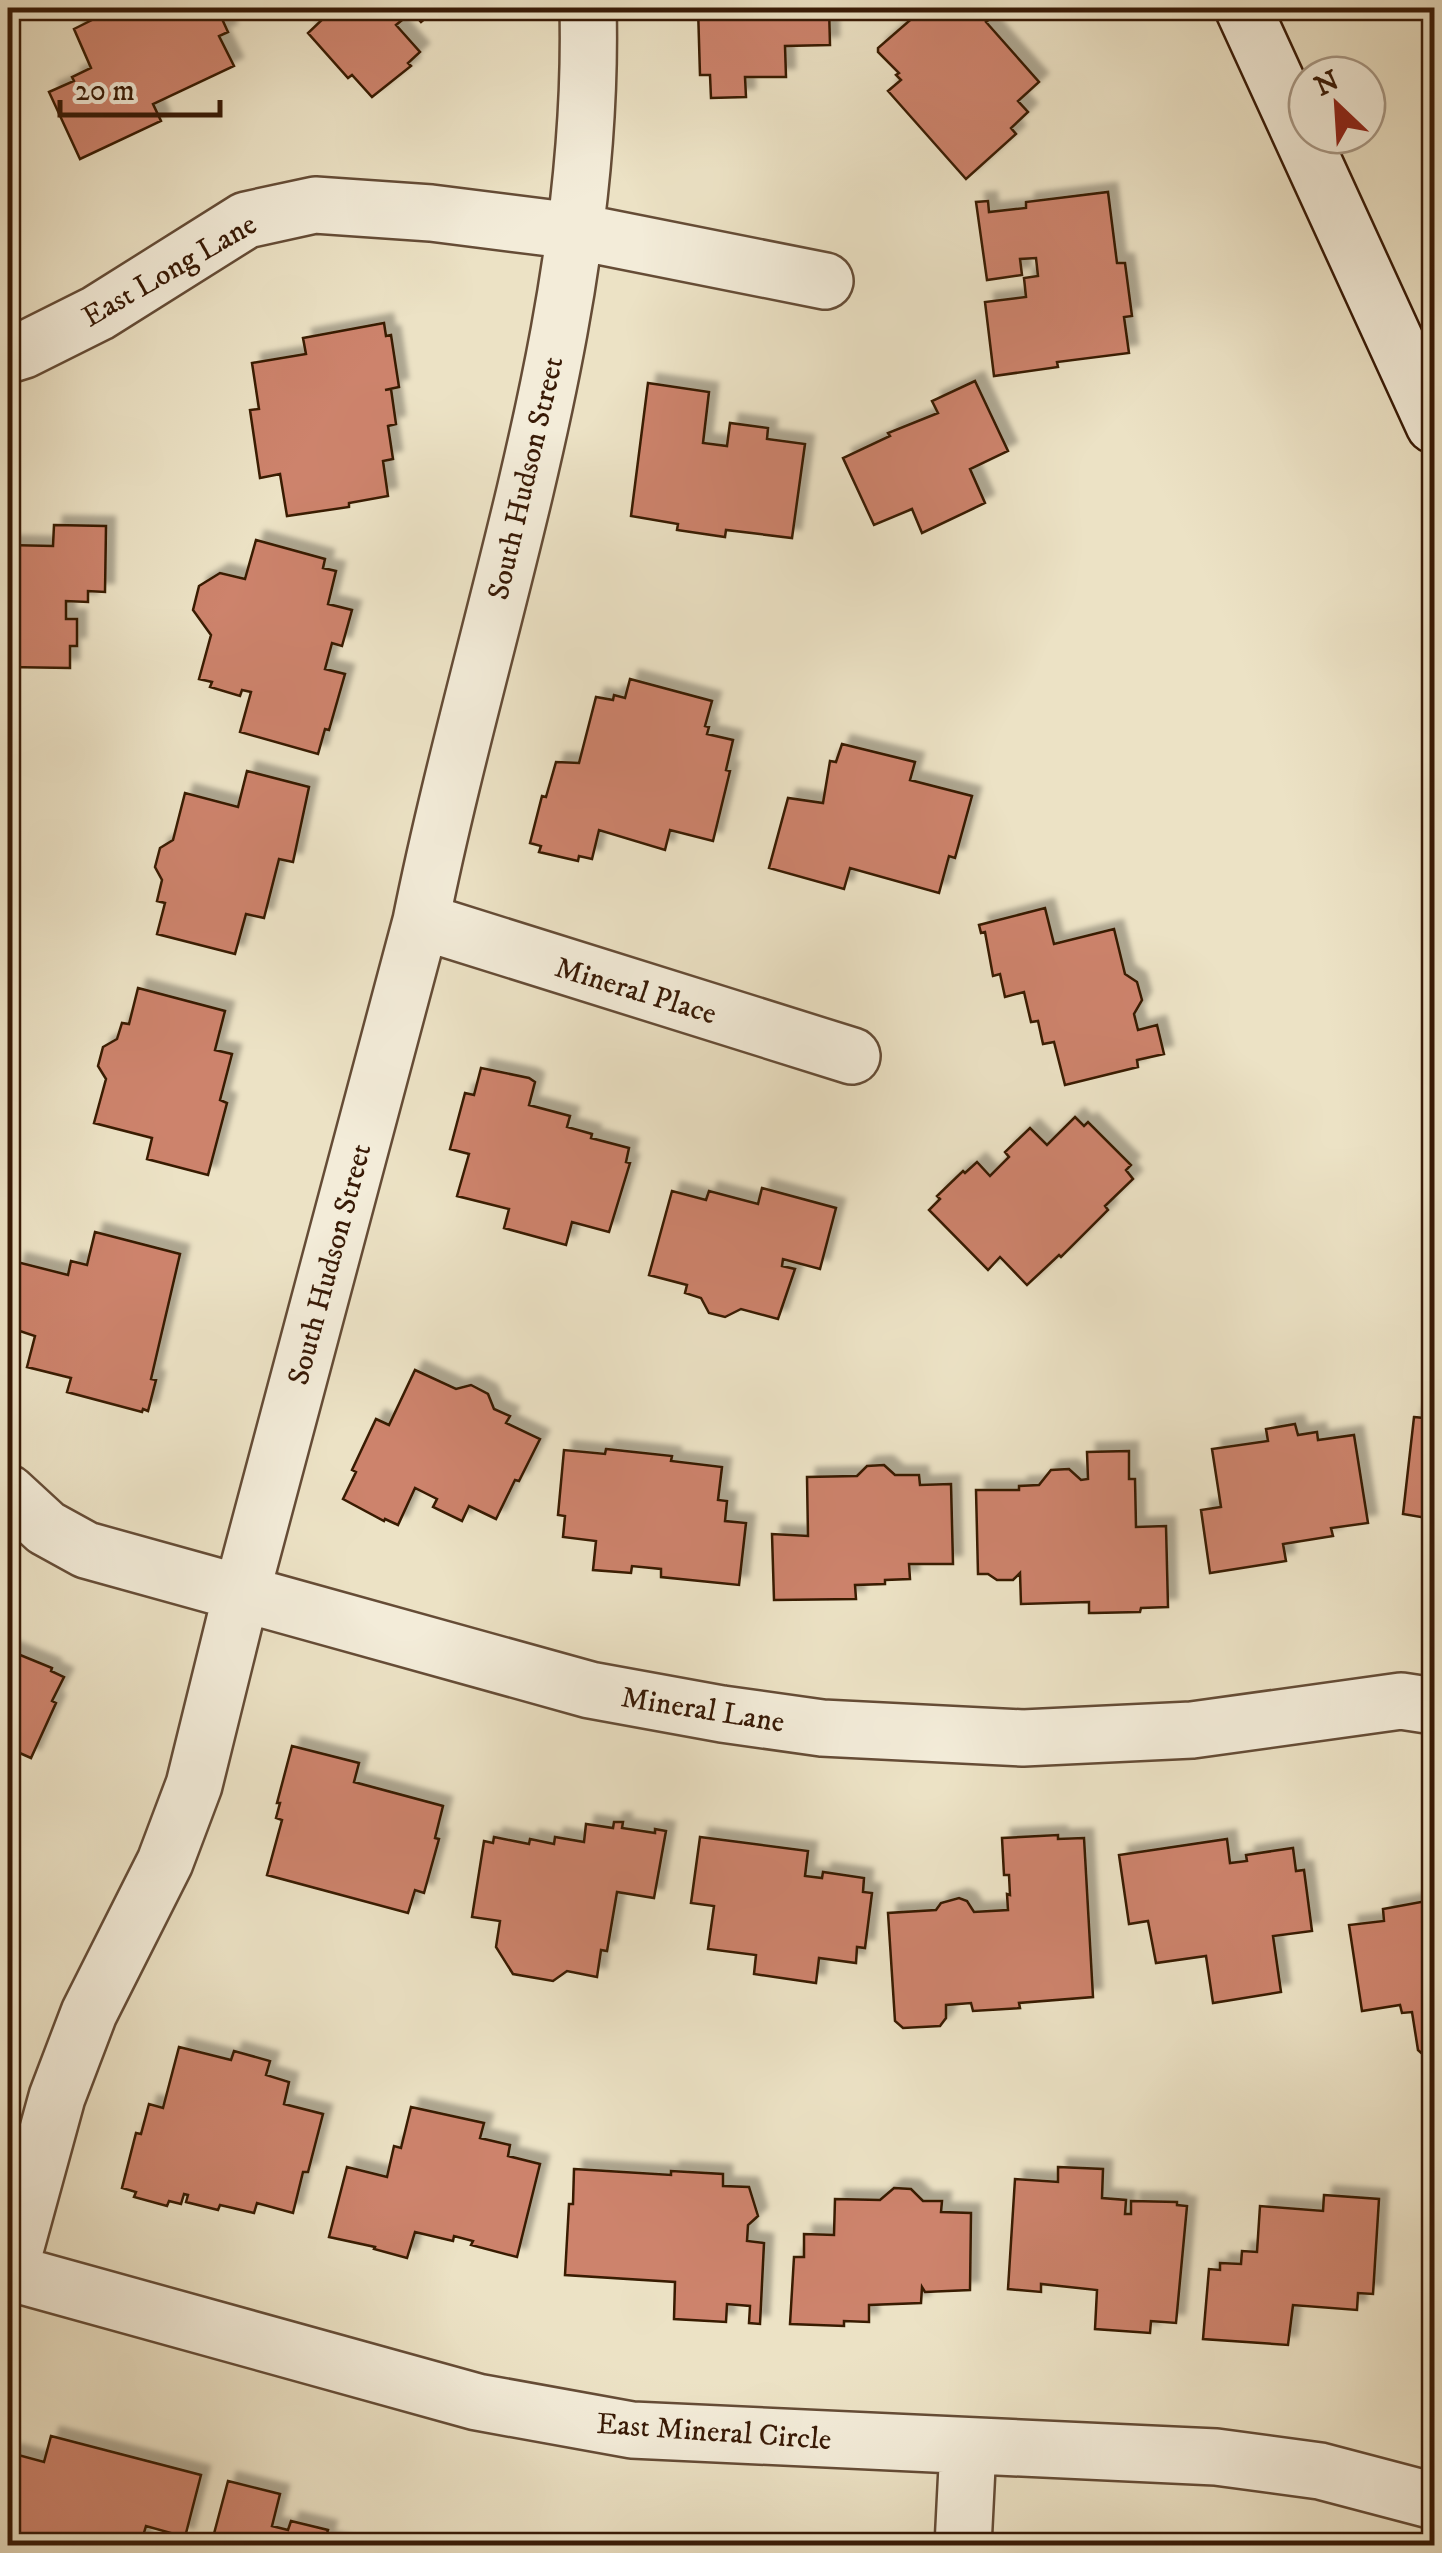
<svg xmlns="http://www.w3.org/2000/svg" width="1442" height="2553" viewBox="0 0 1442 2553" font-family="'IM FELL DW Pica',serif">
<style>
.building{fill:#cd836c;stroke:#381a06;stroke-width:2.5;filter:url(#shadow)}
.lines{fill:none;stroke-linecap:round;stroke-linejoin:round}
.street-casing{stroke:#654c36;stroke-width:60}
.secondary-casing{stroke:#381a06;stroke-width:60}
.street{stroke:#f3ecd9;stroke-width:55}
.secondary{stroke:#f3ecd9;stroke-width:55}
.labels{text-anchor:middle;stroke-width:8;stroke-linejoin:round;paint-order:stroke}
.street-label{font-size:30px;fill:#381a06;stroke:#f3ecd9}
</style>
<defs>
<filter id="shadow"><feDropShadow dx="9" dy="-9" stdDeviation="2.5" flood-color="#0004"/></filter>
</defs>
<rect width="100%" height="100%" fill="#ece2c5"/>
<filter id="stains"><feTurbulence type="fractalNoise" baseFrequency=".002" numOctaves="4"/><feColorMatrix values="0 0 0 0 .2 0 0 0 0 .09 0 0 0 0 .02 0 0 0 .5 -.17"/></filter>
<radialGradient id="worn" r=".72"><stop offset=".6" stop-color="#630" stop-opacity="0"/><stop offset="1" stop-color="#630" stop-opacity=".3"/></radialGradient>
<path class="building" d="M116,8H217L228,32L219,36L234,66L153,104L161,121L80,159L49,92L74,81L72,77L91,68L74,29Z
M318,8H438L421,22L412,12L396,25L420,52L408,63L411,66L372,97L352,75L348,78L308,33L326,16Z
M698,8H829L830,45L785,46L786,77H745L746,97L711,98L710,75H700Z
M924,8H1003L986,22L1039,82L1018,101L1028,112L1011,128L1016,134L966,179L888,91L901,80L896,75L899,73L878,52V48Z
M1108,192L1117,263H1125L1132,316L1124,317L1129,353L1057,362L1058,367L994,376L985,302L1026,297L1024,278L1038,276L1036,258L1020,259L1022,275L987,280L976,202L988,201L989,212L1026,208V202Z
M384,323L386,336L391,335L399,387L385,390L391,389L396,424L388,426L393,459L383,461L388,496L349,503V507L287,516L280,474L260,478L250,410L259,409L252,363L306,354L303,338Z
M975,381L1008,451L970,469L985,503L922,533L912,509L874,525L843,458L890,436L888,433L938,413L932,401Z
M648,383L709,392L703,443L727,446L730,423L768,428L767,439L805,444L792,538L726,530L725,537L677,530L678,524L631,516Z
M54,525L106,526L105,592L88,591V602L66,601V619H77V646H70V668L8,667V545L53,546Z
M256,540L325,559L323,568L336,571L328,604L352,610L342,646L332,643L325,669L345,674L329,730L325,729L318,754L240,732L251,692L242,690L240,696L210,687L212,682L199,679L211,635L193,610L199,586L220,573L245,579Z
M630,679L712,701L705,726L709,727L707,734L733,740L726,770L730,771L713,841L670,830L665,850L599,830L592,859L579,856L578,861L539,852L541,846L530,843L542,796L546,797L556,762L579,763L596,697L613,700L614,695L625,698Z
M842,744L915,762L910,780L972,796L955,858L949,856L939,893L850,868L844,889L769,868L788,798L823,803L830,761L836,762Z
M247,771L309,787L293,862L279,859L264,918L246,914L235,954L157,934L165,903L157,901L162,880L155,867L160,848L173,840L185,793L238,807Z
M1045,908L1054,944L1114,929L1125,974L1137,982L1142,1000L1134,1014L1138,1030L1157,1025L1164,1054L1137,1060L1138,1067L1065,1085L1054,1042L1043,1044L1038,1021L1031,1022L1024,992L1005,997L1000,974L993,976L985,932L981,933L979,925Z
M138,988L225,1011L215,1050L232,1054L220,1100L227,1103L208,1175L147,1159L152,1138L94,1123L106,1079L98,1066L103,1047L117,1039L122,1023L129,1024Z
M481,1068L529,1078L535,1082L529,1105L570,1116L567,1127L592,1134L591,1138L629,1148L626,1162L630,1163L609,1232L572,1222L566,1245L504,1228L509,1209L457,1196L469,1154L450,1149L465,1093L474,1095Z
M1075,1117L1084,1126L1088,1122L1131,1165L1126,1170L1133,1179L1105,1206L1108,1210L1061,1257L1059,1255L1027,1285L1000,1257L988,1270L929,1210L940,1199L937,1196L963,1171L965,1173L977,1162L990,1176L1009,1157L1005,1152L1030,1128L1047,1145Z
M762,1188L836,1208L820,1269L783,1259L782,1266L795,1269L778,1319L741,1309L725,1317L709,1313L701,1298L685,1293L687,1285L649,1275L672,1191L706,1200L709,1191L758,1204Z
M95,1232L180,1254L151,1379L156,1380L148,1411L143,1409L142,1412L67,1392L71,1378L27,1367L35,1336L8,1327V1298L17,1262L68,1275L71,1261L87,1265Z
M415,1370L456,1389L471,1385L488,1394L494,1409L510,1416L506,1423L540,1439L519,1481L515,1480L496,1519L469,1506L462,1521L433,1507L437,1499L415,1488L398,1525L385,1519L384,1521L343,1499L356,1472L352,1470L376,1419L389,1425Z
M1414,1417L1434,1419V1536H1431L1433,1519L1403,1514Z
M1295,1424L1298,1435L1317,1432L1318,1440L1354,1435L1368,1523L1331,1528L1333,1536L1283,1544L1286,1561L1210,1573L1201,1510L1221,1507L1212,1449L1268,1441L1266,1429Z
M606,1449L672,1456L671,1461L722,1467L718,1500L727,1501L725,1521L746,1523L739,1585L661,1577V1569L632,1566L631,1573L593,1570L596,1541L563,1537L565,1516L558,1515L564,1450L605,1454Z
M1129,1451V1479H1135L1136,1527L1166,1526L1168,1607L1141,1608L1140,1612L1093,1613H1089V1602L1021,1604L1020,1573L1013,1580H997L988,1574H978L976,1490H1019V1486L1039,1485L1051,1470L1069,1469L1081,1480L1088,1479L1087,1452Z
M884,1465L895,1475H919L920,1485L951,1484L953,1564H909L910,1579L885,1580V1584L855,1585L856,1599L774,1600L772,1534L808,1536L807,1477L857,1476L867,1466Z
M8,1650L52,1668L51,1671L64,1677L52,1701L56,1703L31,1758L13,1750L8,1761Z
M292,1746L359,1763L354,1782L443,1806L435,1838L439,1839L424,1893L415,1890L408,1913L267,1875L282,1820L276,1818L280,1803H277Z
M614,1822H623L622,1828L655,1833V1829L666,1831L654,1898L617,1892L607,1951L601,1950L597,1977L567,1971L553,1981L513,1974L496,1947L500,1921L472,1917L484,1841L493,1843L494,1837L529,1844L530,1839L554,1844L555,1837L584,1842L586,1824L613,1828Z
M1058,1835V1839L1084,1838L1093,1997L1019,2003L1020,2008L973,2011L971,2003L946,2005V2018L940,2026L903,2028L895,2021L888,1913L936,1910L941,1903L959,1898L967,1901L974,1912L1008,1910L1007,1894L1010,1895L1009,1875H1004L1002,1838Z
M700,1837L808,1851L805,1876L822,1878L823,1872L864,1878L863,1892L872,1893L865,1948L857,1947L856,1963L819,1958L816,1983L754,1974L756,1955L708,1949L714,1906L691,1903Z
M1227,1839L1230,1863L1247,1861L1246,1855L1293,1848L1296,1871L1304,1870L1312,1931L1273,1936L1281,1992L1213,2003L1206,1956L1156,1963L1148,1921L1129,1924L1119,1855Z
M1434,1884V2058L1428,2059L1418,2050L1412,2012L1402,2013L1400,2005L1362,2011L1349,1925L1384,1921L1383,1909L1432,1900L1429,1885Z
M179,2047L231,2060L234,2051L270,2061L266,2075L289,2082L284,2104L323,2114L308,2172H303L293,2213L257,2203L254,2213L220,2205L218,2210L186,2202L188,2195L184,2194L181,2204L169,2201L167,2206L134,2197L136,2192L122,2188L136,2133L141,2134L149,2104L163,2108Z
M411,2107L484,2123L480,2138L510,2145L508,2156L540,2164L517,2257L471,2245L473,2241L454,2236L453,2241L415,2232L407,2258L374,2249L375,2247L329,2237L347,2167L387,2177L394,2146L401,2148Z
M1058,2167L1103,2169L1102,2198L1126,2200L1125,2214H1131V2201L1177,2202V2205L1187,2206L1176,2323L1151,2321L1150,2333L1095,2329L1097,2290L1041,2284V2292L1008,2289L1015,2179L1058,2182Z
M574,2169L671,2175V2171L723,2174V2186L749,2187L758,2216L748,2225L747,2241L764,2243L760,2324L749,2323L750,2306L727,2304L726,2322L674,2319L675,2282L565,2275L569,2204H573Z
M894,2188L911,2189L923,2201H942L941,2212L971,2213L970,2290L925,2292L922,2287L921,2303L869,2305V2322L844,2321V2326L790,2324L794,2257H804V2234L834,2235L835,2199L880,2200Z
M1324,2195L1379,2199L1373,2294L1358,2293L1357,2310L1293,2305L1288,2345L1203,2339L1209,2269L1220,2270V2263L1241,2264L1242,2251L1257,2252L1260,2206L1323,2211Z
M51,2436L201,2475L185,2537L146,2526L140,2546H19L8,2542V2467L11,2453L44,2462Z
M228,2481L280,2494L272,2526L288,2530L291,2521L328,2530L325,2540L345,2546L211,2545Z"/>
<g class="lines">
<defs>
<path id="street" d="M8,355L24,350L98,313L246,220L315,205L431,213L574,231L825,281
M421,921L852,1056
M8,1493L46,1528L86,1550L590,1690L722,1714L822,1728L1023,1738L1192,1730L1401,1701L1434,1706
M8,2272L477,2402L632,2430L1216,2457L1320,2471L1434,2501
M9,2272L57,2097L89,2013L165,1862L194,1785L241,1595L421,921C482,619 596,320 588,8
M963,2546L968,2447"/>
<path id="secondary" d="M1243,8L1434,425"/>
</defs>
<use href="#street" class="street-casing"/>
<use href="#secondary" class="secondary-casing"/>
<use href="#street" class="street"/>
<use href="#secondary" class="secondary"/>
</g>
<g class="labels">
<g class="street-label">
<text transform="translate(169 270) rotate(-30)" y="10">East Long Lane</text>
<text transform="translate(525 478) rotate(-77)" y="10">South Hudson Street</text>
<text transform="translate(636 990) rotate(17)" y="10">Mineral Place</text>
<text transform="translate(329 1264) rotate(-75)" y="10">South Hudson Street</text>
<text transform="translate(703 1709) rotate(9)" y="10">Mineral Lane</text>
<text transform="translate(714 2431) rotate(4)" y="10">East Mineral Circle</text>
</g>
</g>
<rect width="1442" height="2553" fill="none" stroke="#ece2c5" stroke-width="40"/>
<rect x="10" y="10" width="1422" height="2533" fill="none" stroke="#381a06" stroke-width="5"/>
<rect x="20" y="20" width="1402" height="2513" fill="none" stroke="#381a06" stroke-width="2.5"/>
<g transform="translate(1337 105) rotate(335)"><circle r="48" fill="#f3ecd9" stroke="#a89885" stroke-width="2.5"/>
<path d="M0-8L18 38L0 25L-18 38Z" fill="#8f2418"/>
<text y="-15" font-size="28" font-weight="bold" text-anchor="middle" fill="#381a06">N</text>
</g>
<path d="M60 100v15h160v-15" fill="none" stroke="#381a06" stroke-width="5"/>
<text x="75" y="100" font-size="30" fill="#381a06" stroke="#f3ecd9" stroke-width="8" paint-order="stroke">20 m</text>
<rect width="100%" height="100%" filter="url(#stains)"/>
<rect width="100%" height="100%" fill="url(#worn)"/>
</svg>
